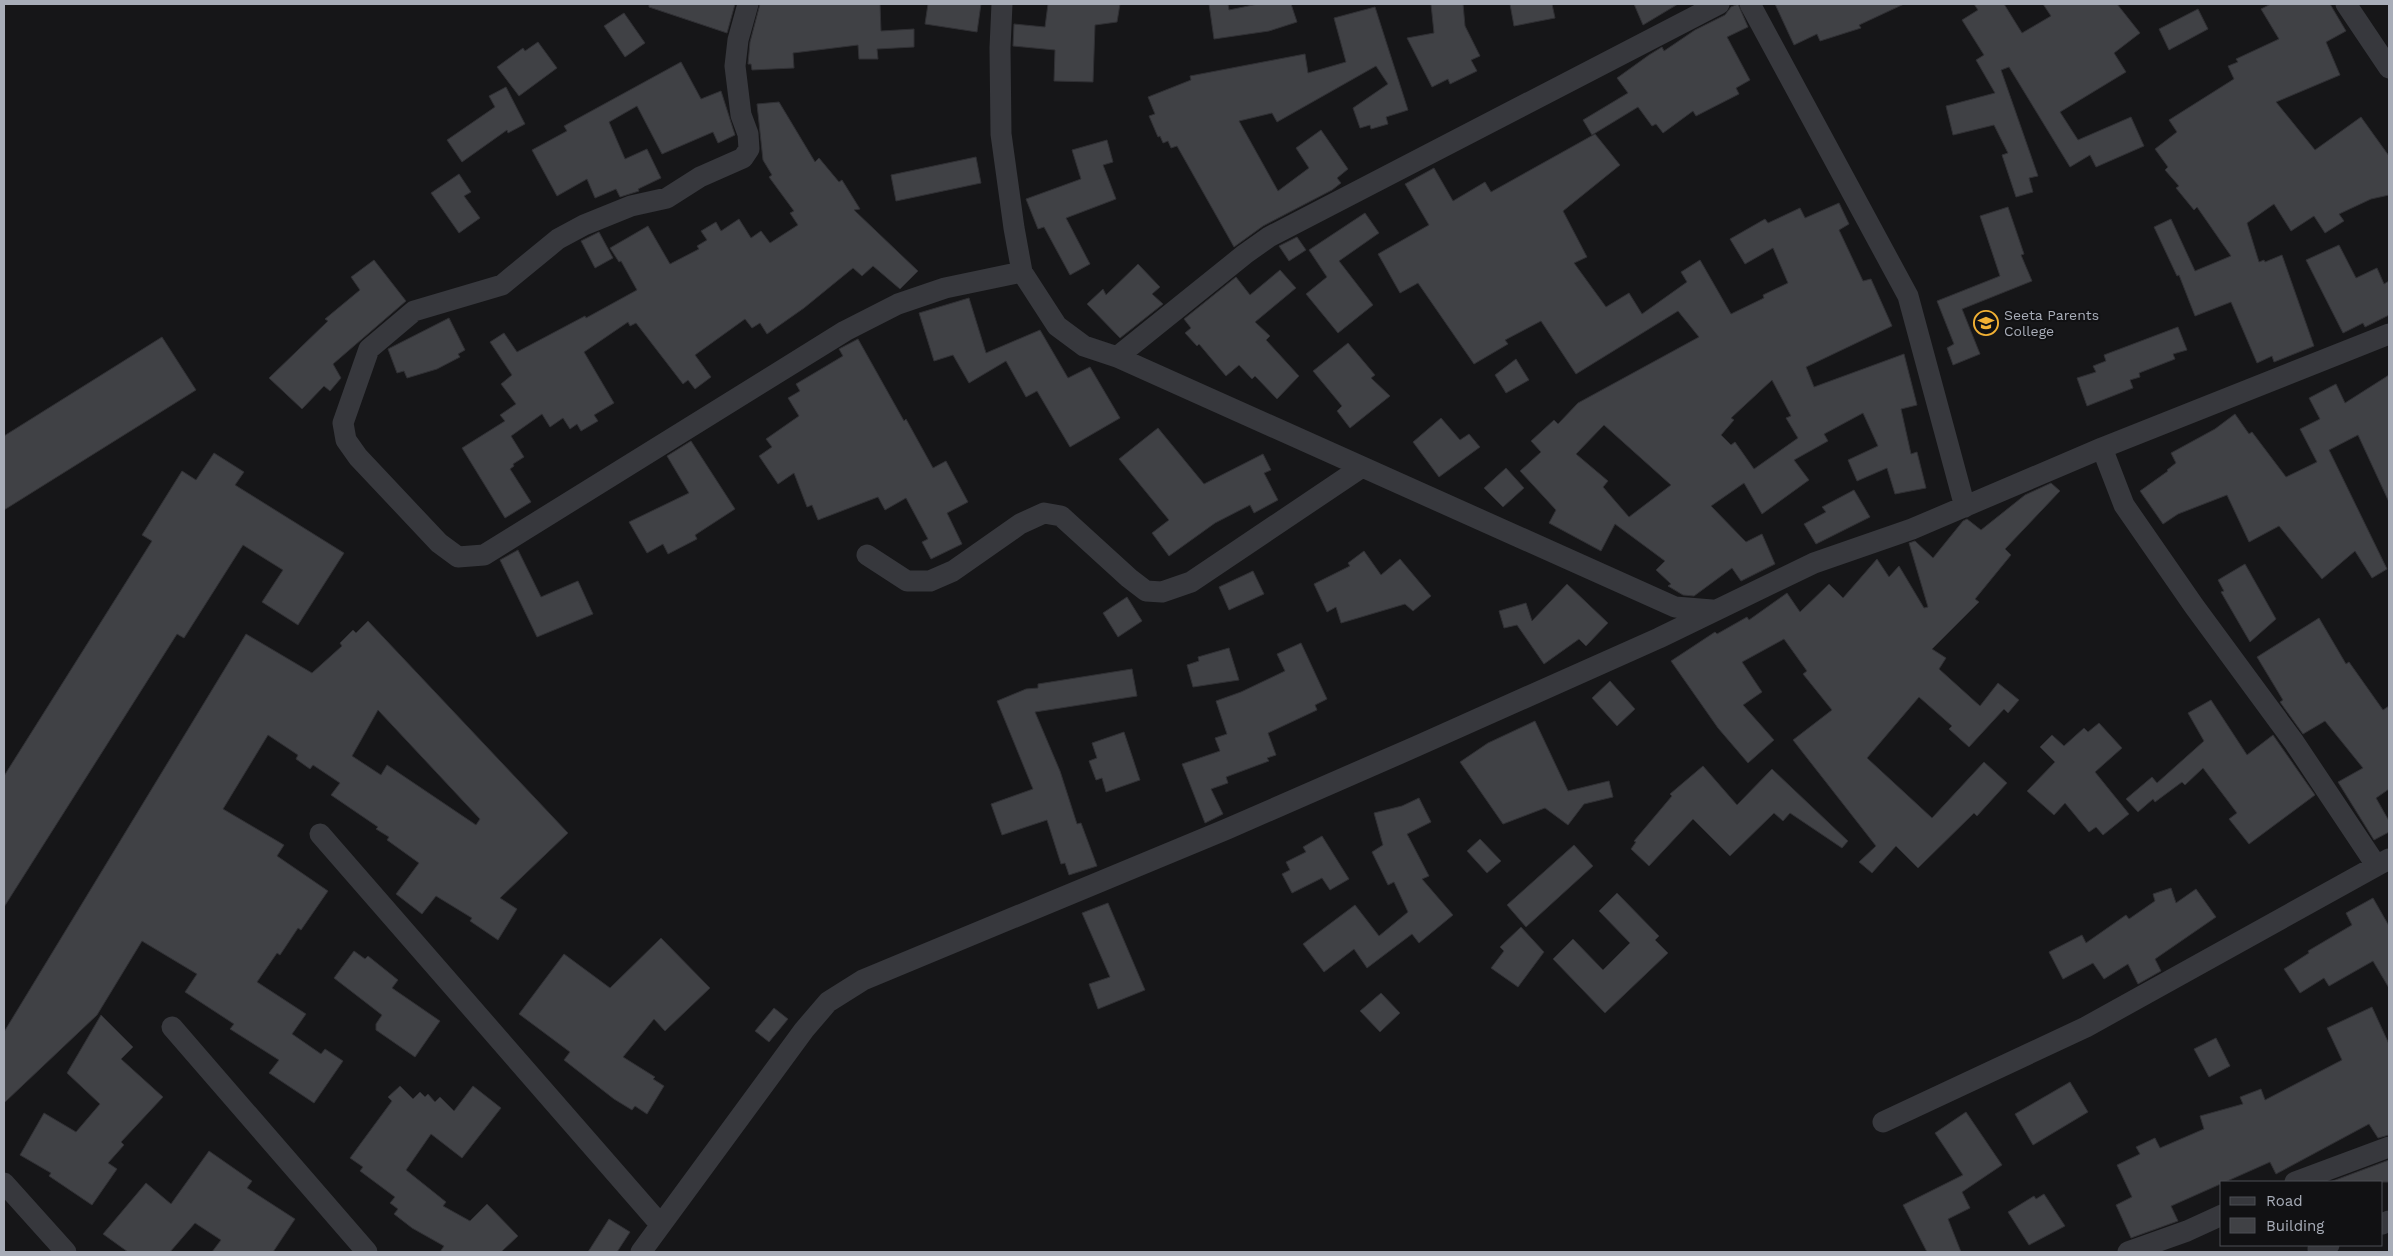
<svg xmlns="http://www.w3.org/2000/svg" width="2393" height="1256" viewBox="0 0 2393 1256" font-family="'Work Sans',sans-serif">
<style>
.building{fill:#404145;stroke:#303034;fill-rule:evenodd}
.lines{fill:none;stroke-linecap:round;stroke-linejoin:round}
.minor{stroke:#37383d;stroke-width:21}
.labels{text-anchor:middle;stroke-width:4;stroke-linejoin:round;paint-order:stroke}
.poi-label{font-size:14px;fill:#a8adb8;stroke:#111113;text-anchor:start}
</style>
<rect width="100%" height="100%" fill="#161618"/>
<path class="building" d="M649,4H735L727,33L649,7Z
M760,4H880L881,31L914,29V47L877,49L878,59H859L858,45L793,53L794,68L752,70L751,64H748L750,42Z
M928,4H981L977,32L925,24Z
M1048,4H1120L1117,22L1095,25L1093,82L1054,81L1055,50L1013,46L1014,24L1045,27Z
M1209,4H1228L1229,10L1258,4H1291L1297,22L1269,31L1214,39Z
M1431,4H1463L1465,26L1480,56L1471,60L1477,71L1450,84L1448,79L1432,87L1407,38L1434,33Z
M1510,4H1552L1555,18L1514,26Z
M1634,4H1678L1643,25Z
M1738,4L1748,27L1727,37L1750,80L1736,88L1739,94L1696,116L1693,111L1663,133L1656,124L1652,126L1638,107L1592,135L1583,120L1628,93L1617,78L1649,55L1662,47L1664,51L1695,30L1725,15L1731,7Z
M1775,4H1904L1859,25L1861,28L1820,41L1817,34L1794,45Z
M1974,4H2004L2022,33L2051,16L2043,4H2117L2140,33L2114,53L2126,72L2060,112L2078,140L2131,117L2144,146L2096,167L2090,155L2070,167L2009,67L2001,70L2038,176L2029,178L2033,192L2016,197L2002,155L2008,153L1994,125L1953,135L1946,106L1995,93L1976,60L1984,55L1962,20L1978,10Z
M2271,4H2330L2346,31L2326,42L2340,75L2276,102L2315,150L2361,117L2389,156V195L2371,199L2339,214L2344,221L2325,233L2314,216L2291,231L2274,204L2247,223L2259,262L2264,260L2265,262L2282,255L2314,346L2274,362L2272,356L2257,363L2231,302L2195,316L2179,275L2177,276L2154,227L2171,219L2195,271L2231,256L2197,207L2194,210L2176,188L2179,186L2165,170L2168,167L2155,149L2177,132L2169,120L2234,79L2228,66L2238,62L2236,59L2279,39L2261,9Z
M1375,7L1408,110L1386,117L1388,124L1371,129L1370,125L1360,128L1353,108L1388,84L1376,66L1277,122L1272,113L1239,121L1278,191L1309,168L1296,148L1321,130L1348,169L1337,178L1341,183L1332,190L1263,226L1234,247L1177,146L1171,148L1168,141L1163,143L1160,136L1158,137L1149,116L1155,114L1148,97L1191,80L1190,76L1305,54L1308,73L1346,62L1334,18Z
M2198,9L2208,29L2169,50L2159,29Z
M624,13L645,43L625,57L604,26Z
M538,42L557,68L519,96L497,67L523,48L525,51Z
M681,62L701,99L721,91L735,135L718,143L713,132L662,154L637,106L609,122L625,159L647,149L661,178L638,189L639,191L620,197L616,189L595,198L587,179L557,196L532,150L567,131L564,126Z
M506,87L525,124L508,133L507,130L462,162L447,140L495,107L489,96Z
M779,102L815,162L819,158L839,182L842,180L860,209L854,210L918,271L900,289L873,266L862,276L853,268L804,308L767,334L760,323L752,328L745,319L695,355L711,377L695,389L688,380L683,384L636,323L630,326L628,322L584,352L614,403L594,415L598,421L581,431L577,424L570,429L563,418L550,427L542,414L511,436L524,457L513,464L514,466L510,469L531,502L505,518L462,448L505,421L500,415L516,404L501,384L512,375L490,342L504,333L517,352L585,316L586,318L637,290L621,261L619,262L610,248L648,226L670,264L699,249L697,246L707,240L701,231L716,222L721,231L739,219L751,238L761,231L770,243L798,225L790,213L794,211L769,177L772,175L763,160L757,104Z
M1595,134L1620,165L1563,211L1587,257L1574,263L1606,307L1629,293L1642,314L1687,282L1681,272L1700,260L1731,314L1764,298L1763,295L1788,283L1773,248L1745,264L1730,239L1765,219L1768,223L1800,208L1805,218L1839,203L1849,224L1839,230L1863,281L1871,279L1892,326L1806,367L1814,387L1904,354L1917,405L1901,409L1911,454L1917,452L1926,488L1895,494L1887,468L1857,481L1848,460L1878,446L1863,413L1824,434L1828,441L1794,460L1809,480L1762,514L1744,483L1711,506L1746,542L1762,534L1775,564L1741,581L1732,568L1694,596L1683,595L1668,586L1671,584L1656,570L1665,561L1615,524L1601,551L1549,523L1556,510L1520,471L1541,452L1531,441L1554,420L1558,424L1578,403L1699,337L1678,311L1576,374L1541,321L1505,340L1508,344L1474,364L1418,283L1400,293L1378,254L1429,225L1405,184L1434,168L1453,201L1485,182L1491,192ZM1772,380L1791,416L1786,418L1798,438L1754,469L1735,442L1731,445L1721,435L1734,420L1731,418ZM1604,425L1671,485L1629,517L1603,487L1608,481L1576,454Z
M1107,140L1113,162L1103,165L1116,199L1066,218L1090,264L1070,275L1044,227L1038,229L1026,199L1081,179L1072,150Z
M976,157L981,183L896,201L891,175Z
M459,174L471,192L464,196L480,218L459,233L431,193Z
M2008,207L2024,254L2021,255L2032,281L1962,309L1980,354L1953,365L1947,348L1954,344L1937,301L2000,276L1980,216Z
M1365,213L1379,233L1339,261L1373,305L1338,333L1306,294L1327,277L1309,250Z
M599,232L613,258L595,268L581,241Z
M1297,237L1306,250L1289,261L1279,246Z
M2339,245L2356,278L2377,268L2384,284L2389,281V315L2365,327L2363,323L2343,333L2306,260Z
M374,260L406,301L333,364L341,378L330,391L324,386L302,409L269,378L328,321L325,319L360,290L351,277Z
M1138,264L1160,287L1152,294L1163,304L1120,338L1087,304L1103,289L1106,295Z
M1280,270L1296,288L1255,322L1270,336L1266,340L1299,376L1277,399L1255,376L1252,379L1239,365L1226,376L1199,344L1197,346L1185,333L1191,328L1184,319L1236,277L1250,295Z
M969,298L986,353L1040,330L1068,378L1090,367L1120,418L1070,447L1037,391L1026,397L1006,361L969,383L953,355L934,361L919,313Z
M449,318L465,350L458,354L460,357L437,369L407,378L404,371L397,373L388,349Z
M2178,327L2187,350L2173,354L2175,359L2139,373L2140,377L2130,380L2133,388L2087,406L2077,378L2096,372L2093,366L2106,361L2104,355Z
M162,337L196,390L4,510V436Z
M858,339L904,421L906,419L933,468L946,461L968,502L947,513L962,544L931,559L922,542L928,539L906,498L885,510L878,497L818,520L812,505L807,507L794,473L778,484L759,456L772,447L766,439L799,416L788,398L800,391L796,384L843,356L839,349Z
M1348,343L1375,375L1371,378L1390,396L1350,428L1337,411L1342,406L1313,371Z
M1516,359L1529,380L1506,393L1495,375Z
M2389,375V502L2358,435L2329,450L2387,569L2372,578L2355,551L2322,579L2279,526L2249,542L2227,495L2178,514L2163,524L2140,491L2168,471L2167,470L2176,463L2171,453L2215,429L2235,414L2249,434L2252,432L2286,477L2317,462L2300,429L2320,419L2309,398L2336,384L2345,403Z
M1441,418L1460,440L1469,434L1480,447L1439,477L1413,442Z
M1158,428L1204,484L1263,454L1271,470L1264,473L1278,500L1254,513L1250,505L1215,523L1169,556L1152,533L1169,520L1119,459Z
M691,441L735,509L695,535L697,539L668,554L663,544L647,553L629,522L689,493L667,456Z
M214,453L244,472L235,485L344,553L298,625L262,602L283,570L243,545L184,638L177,634L4,907V776L152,541L142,535L182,471L196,480Z
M1506,468L1524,488L1503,507L1484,488Z
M2051,483L2060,491L2005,549L2011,555L1975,599L1979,602L1932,649L1946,658L1939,669L1980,706L1998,683L2019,700L2008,713L2004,709L1969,747L1949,729L1952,726L1919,697L1867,758L1932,818L1984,762L2007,783L1977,816L1974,813L1918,868L1896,846L1872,873L1859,862L1876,846L1793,740L1832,710L1803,674L1807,671L1784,639L1742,662L1762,692L1743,705L1774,740L1748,763L1718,728L1671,661L1715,632L1717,634L1747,617L1749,620L1787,593L1800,612L1829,584L1843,598L1877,559L1889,577L1899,566L1924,608L1928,607L1909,543L1915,541L1933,558L1963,521L1967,519L1981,530L2025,495Z
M1854,490L1870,517L1816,544L1804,524L1826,512L1822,507Z
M518,550L541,597L578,581L593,614L537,637L500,560Z
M1364,551L1381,575L1400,559L1431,596L1413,611L1405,604L1341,623L1336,607L1327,612L1314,584L1350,566L1348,563Z
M2245,564L2276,619L2250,642L2221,592L2224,591L2218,580Z
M1253,571L1264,594L1229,610L1219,587Z
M1567,584L1608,623L1586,646L1579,639L1544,664L1517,625L1504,628L1499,611L1526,603L1532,621Z
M1127,597L1142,621L1118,637L1103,613Z
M2319,618L2346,664L2349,662L2383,710L2389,706V789L2376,798L2389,821V832L2374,840L2338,782L2363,768L2325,721L2303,734L2280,702L2283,700L2257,657Z
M368,621L568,833L500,898L517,909L498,940L470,921L472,918L436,896L422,914L396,894L419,863L387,840L389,837L376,829L378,827L331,795L340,783L313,765L310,769L296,759L298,755L268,735L223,809L284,845L277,856L328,891L301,930L298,928L280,955L277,953L257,982L306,1014L292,1034L321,1054L325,1049L343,1061L314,1103L269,1073L279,1060L230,1029L234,1024L185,992L197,974L142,941L97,1015L4,1103V1032L246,634L312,673L342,646L340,643L353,630L356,633ZM378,710L480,819L476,825L387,765L381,775L352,756Z
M1301,643L1327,699L1315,705L1317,710L1268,733L1276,755L1267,758L1269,761L1226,777L1228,783L1211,789L1223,814L1205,823L1182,764L1220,751L1215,738L1227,734L1216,701L1241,692L1285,671L1277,654Z
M1229,648L1239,680L1193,687L1187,665L1199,661L1198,657Z
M1132,669L1137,696L1035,712L1060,771L1077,824L1081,823L1097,866L1069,875L1065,863L1061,864L1047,820L1002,835L991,804L1033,789L997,701L1026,689L1038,688V684Z
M1610,681L1635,709L1617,726L1592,698Z
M2211,700L2247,755L2273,735L2315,795L2249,844L2229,819L2237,813L2203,768L2185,785L2182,782L2155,802L2153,799L2138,812L2126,799L2152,777L2157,783L2204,741L2188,713Z
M1535,721L1568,791L1609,781L1613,797L1584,804L1568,825L1545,808L1503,824L1460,762L1488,743Z
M2099,723L2122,748L2095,772L2129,814L2103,835L2096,827L2089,832L2065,803L2054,815L2027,791L2055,762L2040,747L2052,735L2064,746L2084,728L2088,732Z
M1124,732L1140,780L1106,792L1102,778L1096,780L1089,761L1097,758L1092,743Z
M1703,766L1737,805L1772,769L1848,841L1842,848L1790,813L1783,821L1774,813L1730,856L1693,819L1649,866L1631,849L1636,842L1634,841L1672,796L1670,794Z
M1419,798L1431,822L1407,834L1429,876L1422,879L1453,915L1419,943L1412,934L1367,968L1354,949L1324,972L1303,944L1355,905L1379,936L1408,912L1394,882L1388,885L1372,852L1383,845L1374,813L1402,806Z
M1322,836L1349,879L1330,890L1322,878L1292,893L1282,874L1290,870L1286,862L1306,852L1303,847Z
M1480,839L1501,861L1487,873L1467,851Z
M1574,845L1593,866L1526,927L1507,905Z
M2171,888L2176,903L2196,889L2216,917L2155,959L2161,971L2138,984L2128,964L2104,979L2093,963L2063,979L2049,952L2082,935L2086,943L2126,915L2129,919L2155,901L2153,894Z
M1617,893L1659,936L1655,940L1668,953L1605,1013L1553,959L1573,939L1603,970L1630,943L1599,911Z
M2373,898L2389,926V988L2373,961L2329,986L2324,978L2300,993L2284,969L2309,953L2308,951L2352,925L2346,913Z
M1108,903L1145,990L1098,1009L1089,984L1110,977L1082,913Z
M1521,927L1544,952L1518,987L1491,968L1504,951L1500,947Z
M661,938L710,988L665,1031L654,1019L623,1057L655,1077L653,1079L664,1086L647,1114L635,1106L632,1110L614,1099L578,1071L564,1060L570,1052L519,1014L564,954L610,988Z
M354,951L365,959L368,956L398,980L392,988L440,1021L415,1057L376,1030V1024L382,1015L334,978Z
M1381,993L1400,1013L1380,1032L1360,1011Z
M2372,1007L2389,1044V1135L2378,1138L2369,1124L2276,1174L2270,1162L2171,1206L2178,1221L2131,1238L2116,1205L2132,1197L2117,1165L2140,1154L2136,1147L2155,1138L2160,1148L2204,1129L2200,1116L2243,1104L2240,1097L2261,1089L2265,1100L2342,1060L2327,1028Z
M774,1008L788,1019L769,1042L755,1031Z
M101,1015L133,1047L121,1059L163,1097L121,1142L124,1145L108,1163L117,1169L92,1205L49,1176L51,1173L20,1155L44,1113L76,1132L100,1104L67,1073Z
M2216,1038L2230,1066L2209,1077L2194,1049Z
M2070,1082L2088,1112L2033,1145L2015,1114Z
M400,1086L413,1099L420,1092L425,1097L428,1094L435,1102L440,1097L454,1111L473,1086L501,1108L462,1158L431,1134L406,1170L446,1202L443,1206L470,1221L487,1204L518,1236L501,1252H440L444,1246L412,1228L394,1214L398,1209L390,1203L395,1197L360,1171L363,1167L350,1158L392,1101L388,1097Z
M1966,1112L2002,1165L1962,1192L1970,1208L1948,1219L1961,1252H1927L1903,1205L1963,1175L1935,1133Z
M209,1151L252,1181L247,1188L295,1219L273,1252H212L221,1240L195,1223L170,1252H128L103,1234L146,1183L171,1204Z
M2389,1160V1182H2330Z
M2044,1194L2065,1226L2029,1245L2008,1212L2034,1196L2036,1199Z
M609,1219L630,1232L617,1252H588Z"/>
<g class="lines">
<path class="minor" d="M748,4L738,40L735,66L741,115L748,134L749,149L743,158L700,177L667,198L631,206L584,225L558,239L502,285L414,311L369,349L343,423L346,440L358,457L439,543L458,557L484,555L845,331L898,304L945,288L1022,272
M1002,4L1000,48L1001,134L1014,228L1022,272L1057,326L1084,346L1117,357L1675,607L1712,610
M1750,4L1908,296L1965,507
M2346,4L2389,68
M1117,357L1245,254L1269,237L1719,4
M2102,448L2124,505L2194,606L2294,742L2376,865
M867,555L907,581H930L953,571L1020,524L1044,513L1061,516L1129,578L1146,591L1162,592L1191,582L1362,467
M320,834L660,1224
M172,1027L367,1252
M1883,1122L2086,1027L2389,859
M2295,1182L2389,1147
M4,1183L66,1252
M2382,1224L2389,1221
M2318,1249L2329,1245
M641,1252L804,1030L828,1002L863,980L1227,829L1417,746L1659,638L1814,563L1912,529L2102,448L2389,334
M2128,1252L2187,1231L2222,1215"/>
</g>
<defs>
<symbol id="school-ring" viewBox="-11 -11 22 22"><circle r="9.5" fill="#111113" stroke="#f2b134" stroke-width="1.5"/><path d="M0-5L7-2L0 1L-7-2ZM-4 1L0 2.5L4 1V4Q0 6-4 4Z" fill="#f2b134"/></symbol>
</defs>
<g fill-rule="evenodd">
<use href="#school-ring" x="1972" y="309" width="28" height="28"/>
</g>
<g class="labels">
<g class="poi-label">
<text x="2004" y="320">Seeta Parents<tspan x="2004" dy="16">College</tspan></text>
</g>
</g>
<rect width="2393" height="1256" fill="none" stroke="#a8adb8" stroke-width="10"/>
<rect x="2220" y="1181" width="162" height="65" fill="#111113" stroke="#4d4f55"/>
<rect x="2230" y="1197" width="25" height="8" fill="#37383d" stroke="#4d4f55"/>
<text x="2266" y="1206" font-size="15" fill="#a8adb8">Road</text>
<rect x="2230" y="1218" width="25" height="15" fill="#404145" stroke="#4d4f55"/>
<text x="2266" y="1231" font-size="15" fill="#a8adb8">Building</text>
</svg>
